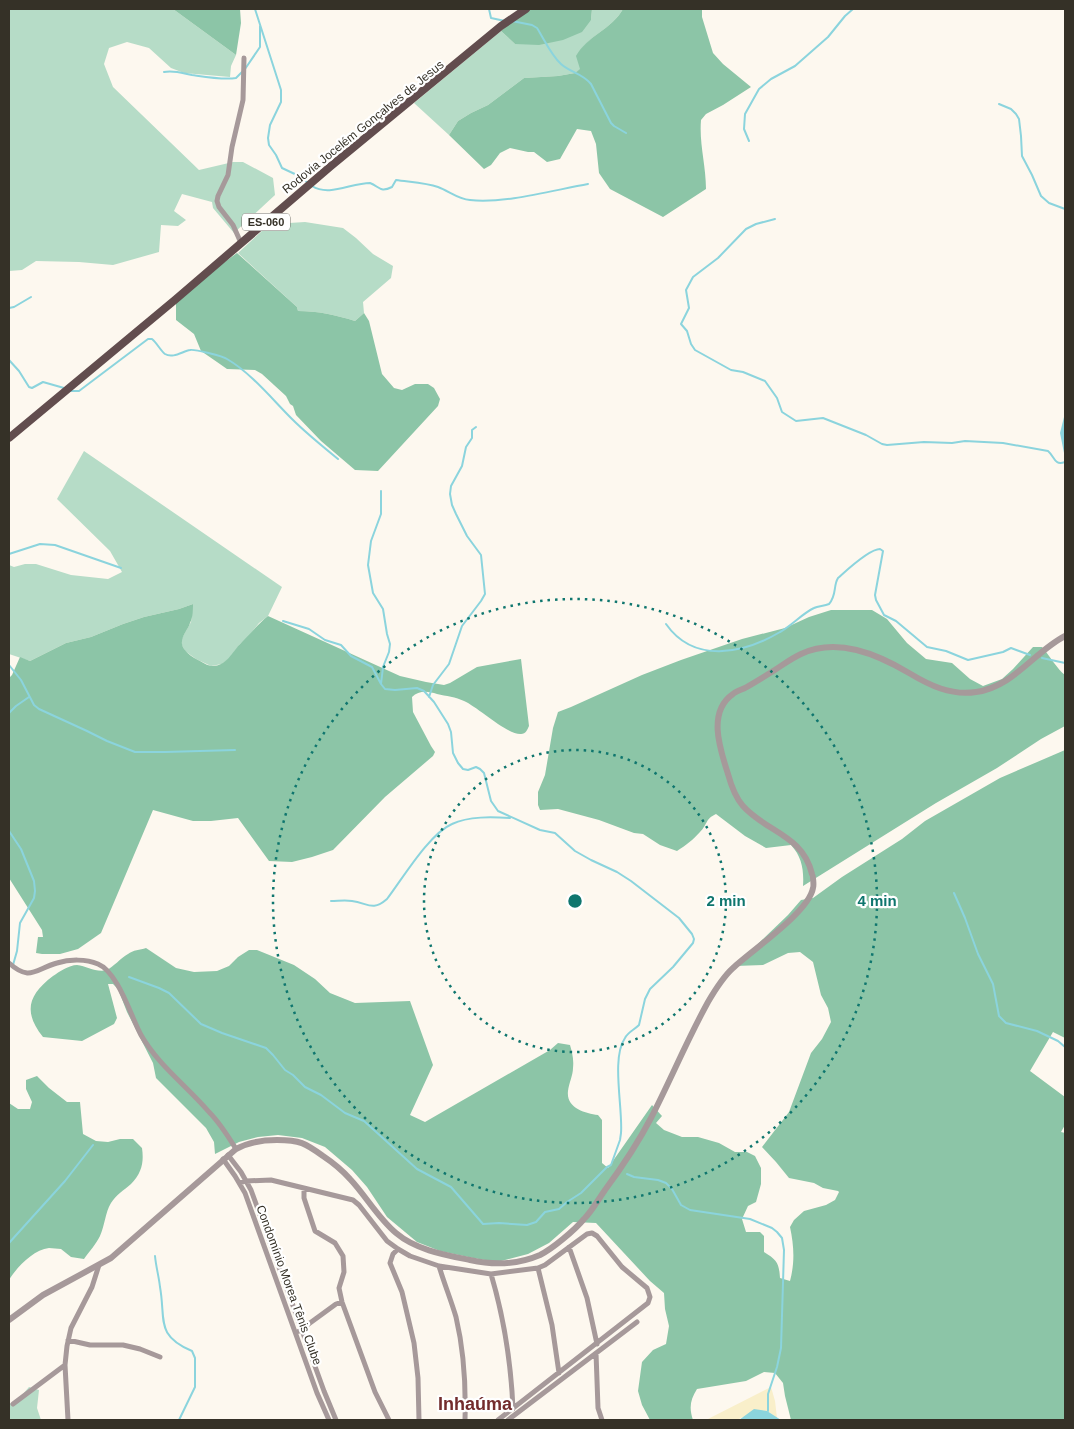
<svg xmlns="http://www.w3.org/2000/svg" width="1074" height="1429" viewBox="0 0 1074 1429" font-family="Helvetica,sans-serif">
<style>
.green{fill:#b6dcc7}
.forest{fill:#8cc5a7}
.sand{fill:#f9efca}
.water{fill:#8bd4dd}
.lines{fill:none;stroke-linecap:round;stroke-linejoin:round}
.stream{stroke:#8bd4dd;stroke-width:2}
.minor{stroke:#a6999a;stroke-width:5}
.tertiary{stroke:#a6999a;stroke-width:6}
.primary{stroke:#624d4e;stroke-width:8}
.ring{fill:none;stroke:#0f766e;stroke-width:2.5;stroke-dasharray:2.5 5}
.labels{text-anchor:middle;stroke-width:4.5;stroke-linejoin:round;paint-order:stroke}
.shield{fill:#fff;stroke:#726f68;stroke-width:1}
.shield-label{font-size:11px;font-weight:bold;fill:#353127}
.street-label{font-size:12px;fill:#353127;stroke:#fff}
.district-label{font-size:18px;font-weight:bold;fill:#732c2d;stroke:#fff}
.centre{fill:#0f766e;stroke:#fff;stroke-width:2.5}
.ring-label{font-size:15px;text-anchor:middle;font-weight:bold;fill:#0f766e;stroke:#fff;stroke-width:4.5;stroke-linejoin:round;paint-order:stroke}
</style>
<rect width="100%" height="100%" fill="#fdf8ef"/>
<path class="green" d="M9,9H173L236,55L231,66L230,77L184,73L171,68L149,48L127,42L109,48L104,64L113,87L199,170L233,162H243L273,178L275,195L234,233L213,208L212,202L182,194L174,211L186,220L178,226L161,225L159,252L113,265L79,262L36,261L22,270L9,271Z
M592,9H623C612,29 587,36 577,56L581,69L575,73L558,76L524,78L488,105L471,113L458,121L449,135L414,103L501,31L515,44L591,20Z
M276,218L289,223L305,222L343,228L356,238L373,254L393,266L391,278L363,302L364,313L355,321C336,315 318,311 298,311L297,307L238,253Z
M84,451L282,587L268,616L259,623L248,637L240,644L231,657L222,664L211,666L196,659L185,651L182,645V638L191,622L193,604L179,609L144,617L123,624L91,637L66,643L30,661L9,654V565L14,567L25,564H36L71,575L108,579L122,572L110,551L57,499Z
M29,1387L39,1390L37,1408L41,1420H9V1404L17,1401Z"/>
<path class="forest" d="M173,9H240L241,23L236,55Z
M525,9H592L591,20L582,32L563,40L539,45L515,44L501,31Z
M623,9H702V17L713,53L723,64L751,87L723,105L706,114L701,120C699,144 706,165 706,189L663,217L610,189L599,173L596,144L591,131L577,129L560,159L547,162L534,152H528L510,148L500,153L491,165L484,169L449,135L458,121L471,113L488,105L524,78L558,76L575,73L580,69L576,56C587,36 612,29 623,9Z
M237,253L297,307L298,311C318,311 336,315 355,321L364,313L369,321L382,374L394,388L402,390L415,384H428L434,388L440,399L438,406L378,471L355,470L321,441L296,415L293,406L290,404L286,396L262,374L255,370L227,369L217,362L201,351L194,334L176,320V304L173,300Z
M193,604C193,610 193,617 190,623C188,630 181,636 182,644C183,651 192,657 198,660C202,662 208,666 212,666C227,666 232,652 241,643C250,634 258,624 268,616L400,676L426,682L444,685L450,683L477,667L521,659L529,726C527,730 526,734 521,734C507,735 478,707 464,701C456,697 446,696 437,694C428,691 419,690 412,697L413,712L431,746L435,752L433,756L385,797L333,850L312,857L292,862L269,861L238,818L211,821H193L153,810L101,933L78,949L60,954H42L36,953L38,937H43L42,930L9,878V678L12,675L20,657L30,661L66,643L91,637L123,624L144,617L179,609Z
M831,610H872L887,619L907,643L926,659L952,663L970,679L983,686L1002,679L1013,669L1033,647H1042C1049,655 1058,670 1065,675V726L1041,739L997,768L936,803L803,886C804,870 802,857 791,845L766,848L745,836L716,814C705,819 708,824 700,832C693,840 686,845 677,851L660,845L643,834L634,833L599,820L558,809L540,810L538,805V792L545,775L553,728L558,712L571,707L642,675L681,660L742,639L785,628L809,617Z
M1065,750V1038L1053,1032L1030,1071L1065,1097V1125L1061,1132L1065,1133V1420H791L785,1396L783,1383L775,1373L764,1372L746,1381L697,1389C690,1400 689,1408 693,1420H650L642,1405L638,1391L642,1362L653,1350L666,1344L669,1326L665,1309L664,1293L650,1281L596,1223L573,1222L549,1243L528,1254L497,1262L473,1258L440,1251L417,1242L387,1217L367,1187L352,1170L325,1147L302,1138L278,1135L258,1137L239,1142L215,1154L214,1142L206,1128L156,1078L153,1063L127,1012L118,989L113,984H108L117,1018L114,1024L82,1041L43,1037C23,1012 28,995 53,976C59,972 69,965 77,965C87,966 96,973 107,970C112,968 122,957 128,954C133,950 140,950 146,948L176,968L194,972L217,971L229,966L238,957L249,950H257L294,965L315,979L330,993L355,1003L410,1001L433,1065L410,1115L425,1122L550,1050L558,1043L570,1045C572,1052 574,1059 573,1068C573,1075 569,1083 568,1091C566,1108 585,1113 598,1115L602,1120V1163L608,1168L652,1105L662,1116L656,1123L664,1130L682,1137H698L719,1143L735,1152H747L755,1156L761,1168V1184L756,1202L748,1206L742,1219L746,1232H760L764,1236V1252C777,1260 779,1263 780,1278L790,1281C795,1262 794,1246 790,1227L794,1220L804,1211L826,1205L835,1200L839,1192L838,1191L823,1188L814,1183L789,1178L776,1162L762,1147L789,1112L811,1053L822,1039L831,1022L828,1008L821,995L813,962L800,952L788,953L763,965L735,966L788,915L801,900L813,898L842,877L902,839L925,821L1000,778Z
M37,1076L49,1088L67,1102H80L83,1134L96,1141L108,1142L120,1139H133L142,1148C144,1162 142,1173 131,1184C124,1190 116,1195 111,1203C105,1213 105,1225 100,1236C96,1244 89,1252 84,1259L71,1257L61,1249C57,1249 53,1248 49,1248C33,1250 17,1267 9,1280V1103L18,1109H30L32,1102L26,1089V1080Z"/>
<path class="sand" d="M771,1387L775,1401L777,1418L767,1411L740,1418L739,1420H706Z"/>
<path class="water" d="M1065,413V458L1060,433Z
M754,1409L767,1411L781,1420H739Z"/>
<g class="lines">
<path class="stream" d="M255,9L281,90V102L270,125L268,138L269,145L276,155L282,168L299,176L308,183
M489,9L491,18L505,21
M512,21L532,25L537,28C544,39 551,55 561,64C571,73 582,73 591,84L611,123L614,126L626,133
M245,69L260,47V26
M164,72C174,70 182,73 192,75C206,77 223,80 236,78L242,72
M999,104L1011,109L1016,114L1019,119L1021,136L1022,156L1032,175L1041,196L1049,203L1065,209
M749,141L744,129L745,114L759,89L771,79L795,66L828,37L845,16L853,9
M312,186C329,197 351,183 370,183C380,187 380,193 392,187L396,180C409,182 426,183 438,187C449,191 458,199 470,200C504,204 554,190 588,184
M775,219L756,224L746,229L718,258L693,277L686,290L689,308L681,324L687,331L691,344L695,350L731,370L743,372L765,381L777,398L782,412L796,421L823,418L866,435L882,444L887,445L924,442L952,443L965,441L1003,443L1048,451C1055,457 1054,466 1065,462
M9,308L14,307L31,297
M9,360L19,371L29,387L32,388L43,382L64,388
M71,391H79L148,339H152C157,343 160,350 165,354C173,359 183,351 190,350C194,349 223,356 227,359C251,373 272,399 292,419C306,433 322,446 338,459
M9,554L40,544L55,545L121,568
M666,624C694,664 743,654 780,632C791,626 803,613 814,608C818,606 824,606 829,604C837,595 833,586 838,578C847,570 869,549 880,549L883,551L875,595L876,600L884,615L896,621L927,647L946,651L968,660L1003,652L1011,648L1030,655
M1042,658L1065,663
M9,665L21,680L34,705L39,709L87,731L107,741L135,752H165L235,750
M381,684L383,667L389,652L390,644L387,634L383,609L373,593L368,565L371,541L381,514V491
M429,697L433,685L449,664L462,626L481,601L485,594L481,555L467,536L456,514L452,505L450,494L451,486L462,466L466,447L472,438V430L476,427
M9,713L16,706L29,697
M9,831L21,849L34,881L35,891L34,898L20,923L17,951L13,965
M954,893L965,918L978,954L993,984L999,1016L1006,1023L1037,1031L1058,1041L1065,1047
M331,901C338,901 345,900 352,901C368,903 372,912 387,899C403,878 429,834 452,824C469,816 492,817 510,818
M129,977L159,988L169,993L201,1024L222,1033L266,1048L273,1055L285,1070L293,1075L305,1087L321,1095L345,1113L364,1121L417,1169L451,1187L483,1224L499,1223L527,1225L536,1222L545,1212L559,1209L567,1202L581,1193L607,1167L611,1165L620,1140L621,1133C623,1108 611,1058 625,1038C628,1032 634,1030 639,1025L645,999L650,989L673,967L693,943L694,939L692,934L679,918L631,881L617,872L591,860L575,851L555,833L540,830L498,811L491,801L484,773L480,769L476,767L468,770L463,769L458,763L453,753L451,732L448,724L434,702L424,691L417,688L395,690L385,689L381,684L372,667L351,656L341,645L325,640L309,629L283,621
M627,1174L634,1177L658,1180L666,1183L672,1189L681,1205L690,1210L750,1219L772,1228L777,1232L782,1238L784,1250L781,1348L777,1367L768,1394V1411
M9,1243L65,1181L93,1145
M155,1256C156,1267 159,1277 160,1287C166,1320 155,1335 192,1351L195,1358V1387L179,1420"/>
<path class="minor" d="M241,243L233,225L219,207L217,201L218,196L228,175L232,147L243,100L244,58
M9,963C30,982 35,969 57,963C70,959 86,959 98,964C118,972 131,1017 141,1035C158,1065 187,1086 209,1112C220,1123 228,1136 236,1149
M228,1155L241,1172L251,1190L324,1391L336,1420
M223,1159L235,1176L245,1193L317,1393L329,1420
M240,1183L246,1181L271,1180L353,1200L359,1205L387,1241L398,1249L410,1256L439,1266L491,1274L538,1268L545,1265L587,1234L592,1233L597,1236L622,1267L647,1288L650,1297L648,1303L498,1420
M304,1188V1198L315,1231L335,1243L343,1256L344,1272L339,1288L342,1302L375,1392L389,1420
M569,1247L587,1298L597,1344
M398,1249L393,1254L390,1263L402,1292L414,1343L418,1378L419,1420
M439,1266C444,1283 451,1300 456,1317C464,1351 466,1385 465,1420
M538,1268L552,1325L559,1373
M491,1274C504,1318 511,1362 513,1409
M299,1331L336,1304L342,1302
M68,1340L90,1345H123L140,1349L160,1357
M596,1353L598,1408L602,1420
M65,1365L68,1420
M13,1404L65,1365L67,1346L71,1328L92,1287L99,1265
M508,1420L637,1322"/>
<path class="tertiary" d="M9,1320L43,1295L111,1258L236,1149C249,1142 262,1140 277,1140C300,1140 305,1143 323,1156C332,1162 342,1170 350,1179C366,1196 378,1218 396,1233C416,1250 445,1255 470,1260C493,1265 517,1265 540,1255C552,1249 575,1230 584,1219C592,1211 598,1200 605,1190C622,1167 638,1143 651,1118C671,1079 687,1040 708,1002C715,990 723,977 733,968C752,950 809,912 813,888C814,886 813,875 812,874C803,835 766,832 743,806C735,797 731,785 728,774C720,749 707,712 733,694C736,691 741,690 745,688C754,683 762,678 770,673C780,667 790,659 801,654C837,637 877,654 909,673C929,685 951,696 976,692C1013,687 1034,652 1065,636"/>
<path class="primary" d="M9,438L176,299L331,166L501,26L526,9"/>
</g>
<g class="ring">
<circle cx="575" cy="901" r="151"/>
<circle cx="575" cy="901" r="302"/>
</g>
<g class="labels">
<rect class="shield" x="242" y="213.5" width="48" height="17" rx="4"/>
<g class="shield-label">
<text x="266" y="226">ES-060</text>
</g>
<g class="street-label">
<text transform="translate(363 127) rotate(-39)" y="4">Rodovia Jocelém Gonçalves de Jesus</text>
<text transform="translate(289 1285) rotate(70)" y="4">Condomínio Morea Tênis Clube</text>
</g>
<g class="district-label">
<text x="475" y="1410">Inhaúma</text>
</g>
</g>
<circle cx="575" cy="901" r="8" class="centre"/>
<g class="ring-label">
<text x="726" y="906">2 min</text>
<text x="877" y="906">4 min</text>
</g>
<rect width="1074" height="1429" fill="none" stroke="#353127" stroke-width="20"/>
</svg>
